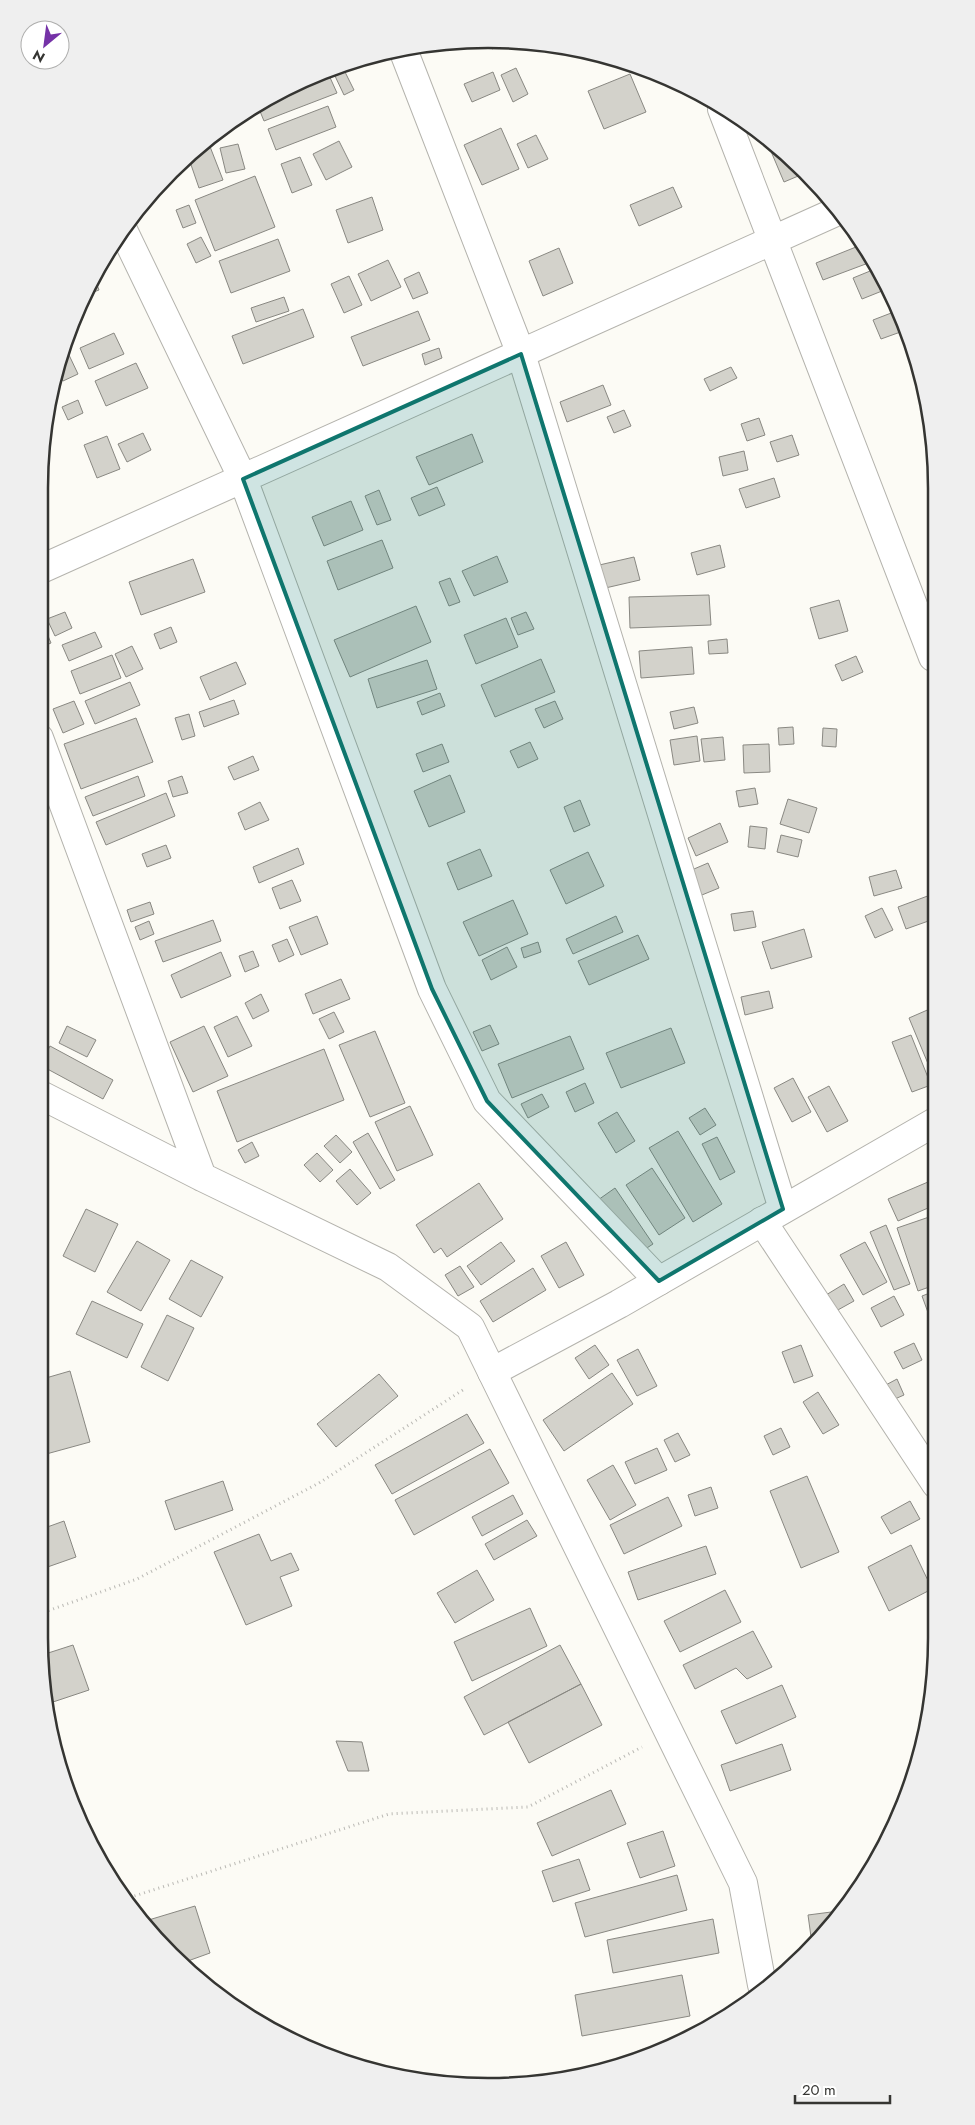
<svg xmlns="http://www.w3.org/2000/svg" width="975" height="2125" viewBox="0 0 975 2125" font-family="Jost,sans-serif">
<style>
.building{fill:#d3d2cb;stroke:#898882}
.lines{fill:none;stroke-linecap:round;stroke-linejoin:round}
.minor-casing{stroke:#b4b3ad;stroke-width:30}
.tertiary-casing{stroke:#b4b3ad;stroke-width:30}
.path{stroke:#bab9b4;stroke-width:3;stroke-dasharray:1 4;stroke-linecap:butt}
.minor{stroke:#fff;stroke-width:28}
.tertiary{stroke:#fff;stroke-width:28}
.marked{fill:#0f766e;fill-opacity:0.2;stroke:#0f766e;stroke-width:4;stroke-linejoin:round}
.rim{fill:none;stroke:#353532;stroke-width:2.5}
</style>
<rect width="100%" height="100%" fill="#fcfbf5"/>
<path class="building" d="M488,39L512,41L492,49Z
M516,68L528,94L513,102L501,75Z
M345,72L354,90L344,95L335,76Z
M493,72L500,90L472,102L464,84Z
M328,73L337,93L264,121L257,104L281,92Z
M630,74L646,112L604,129L588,91Z
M328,106L336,127L276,150L268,129Z
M501,128L519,169L482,185L464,145Z
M536,135L548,159L528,168L517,144Z
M339,141L352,167L326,180L313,154Z
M209,144L223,180L199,188L188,156L197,148Z
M238,144L245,169L226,173L220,148Z
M776,147L803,174L784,182L770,149Z
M300,157L312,185L292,193L281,164Z
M255,176L275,227L215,251L195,200Z
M673,187L682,207L639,226L630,205Z
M372,197L383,230L348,243L336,210Z
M189,205L196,223L183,228L176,210Z
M201,237L211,256L196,263L187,244Z
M278,239L290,271L231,293L219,261Z
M861,245L871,262L823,280L816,263Z
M559,248L573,283L543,296L529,261Z
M388,260L401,287L371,301L358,274Z
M875,269L887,289L862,299L853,278Z
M419,272L428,293L413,299L404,279Z
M349,276L362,305L344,313L331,284Z
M94,277L99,290L83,296Z
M284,297L289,311L256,322L251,308Z
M303,309L314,337L243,364L232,336Z
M899,310L906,330L881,339L873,320Z
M418,311L430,340L363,366L351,337Z
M114,333L124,354L89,369L80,348Z
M439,348L442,358L425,365L422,354Z
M69,355L78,374L63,381L57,368L60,359Z
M136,363L148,388L106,406L95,381Z
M731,367L737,378L710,391L704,379Z
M603,385L611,405L567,422L560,402Z
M78,400L83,413L68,420L62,407Z
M624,410L631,426L614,433L607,417Z
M759,418L765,435L747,441L741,424Z
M143,433L151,450L127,462L118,444Z
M472,434L483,462L429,485L416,457Z
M792,435L799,455L777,462L770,442Z
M107,436L120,469L97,478L84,445Z
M744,451L748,470L723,476L719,457Z
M774,478L780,497L746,508L739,489Z
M437,487L445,505L419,516L411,498Z
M379,490L391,520L377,525L365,496Z
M351,501L363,530L324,546L312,517Z
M382,540L393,568L338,590L327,561Z
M720,545L725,567L697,575L691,553Z
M497,556L508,582L474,596L462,571Z
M634,557L640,580L601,589L595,566Z
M193,559L205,592L141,615L129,582Z
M450,578L460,602L449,606L439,582Z
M709,595L711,625L630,628L629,597Z
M839,600L848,631L819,639L810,608Z
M416,606L431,642L350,677L334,640Z
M65,612L72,628L55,636L47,619Z
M526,612L534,629L518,635L511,618Z
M506,618L518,647L476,664L464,635Z
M43,624L51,643L39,648V625Z
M171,627L177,642L160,649L154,634Z
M95,632L102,647L69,661L62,645Z
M727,639L728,653L709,654L708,641Z
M132,646L143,669L126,677L115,654Z
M692,647L694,674L641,678L639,651Z
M112,655L121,678L80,694L71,671Z
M856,656L863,672L842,681L835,665Z
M541,659L555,692L495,717L481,685Z
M427,660L437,689L377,708L368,679Z
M236,662L246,684L210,700L200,677Z
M130,682L140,705L95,724L85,701Z
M440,693L445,706L422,715L417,702Z
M234,700L239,714L204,727L199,712Z
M74,701L84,724L63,733L53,709Z
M555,701L563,719L544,728L535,709Z
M694,707L698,723L674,729L670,712Z
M189,714L195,736L182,740L175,718Z
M136,718L153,762L81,789L64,744Z
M793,727L794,744L779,745L778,728Z
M823,728L837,729L836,747L822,746Z
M697,736L700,761L674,765L670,740Z
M723,737L725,760L704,762L701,739Z
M530,742L538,759L518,768L510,751Z
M442,744L449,762L423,772L416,754Z
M769,744L770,772L744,773L743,745Z
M253,756L259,770L234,780L228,767Z
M450,775L465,812L429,827L414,791Z
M138,776L145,796L93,816L85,797Z
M182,776L188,793L173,797L168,781Z
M755,788L758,804L739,807L736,791Z
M166,793L175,816L106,845L96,822Z
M788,799L817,808L809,833L780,824Z
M580,800L590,825L574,832L564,807Z
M260,802L269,820L245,830L238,813Z
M720,823L728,842L696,856L688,838Z
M750,826L767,828L765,849L748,847Z
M781,835L802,840L798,857L777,852Z
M166,845L171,858L147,867L142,854Z
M298,848L304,864L259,883L253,867Z
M480,849L492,876L458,890L447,863Z
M588,852L604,886L566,904L550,870Z
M708,863L719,888L697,897L687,872Z
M896,870L902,888L874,896L869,877Z
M292,880L301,901L280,909L272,888Z
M933,894L934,919L906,929L898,907Z
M513,900L528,934L479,956L463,922Z
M150,902L154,914L131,922L127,910Z
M882,908L893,930L875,938L865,916Z
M753,911L756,927L734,931L731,914Z
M317,916L328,944L301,955L289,927Z
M616,916L623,932L573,954L566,939Z
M213,920L221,941L163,962L155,941Z
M149,921L154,934L140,940L135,927Z
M804,929L812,957L771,969L762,942Z
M638,935L649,959L589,985L578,961Z
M287,939L294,955L279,962L272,945Z
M538,942L541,952L524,958L521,948Z
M507,947L517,967L491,980L482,960Z
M253,951L259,966L245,972L239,956Z
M221,952L231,976L181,998L171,975Z
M341,979L350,999L313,1014L305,994Z
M769,991L773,1008L745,1015L741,997Z
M261,994L269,1011L253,1019L245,1003Z
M932,1008L934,1014V1078L909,1018Z
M334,1012L344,1032L329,1039L319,1019Z
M237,1016L252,1046L228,1057L214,1027Z
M490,1025L499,1044L482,1051L473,1032Z
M67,1026L96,1040L87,1057L59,1043Z
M204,1026L228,1076L193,1092L170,1042Z
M671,1028L685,1063L621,1088L606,1053Z
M375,1031L405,1103L370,1117L339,1045Z
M911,1035L931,1085L912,1092L892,1042Z
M570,1036L584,1069L512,1098L498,1064Z
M50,1046L113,1080L103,1099L40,1065Z
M324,1049L344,1100L237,1142L217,1091Z
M793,1078L811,1112L792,1122L774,1088Z
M585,1083L594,1103L575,1112L566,1092Z
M829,1086L848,1121L827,1132L808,1097Z
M542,1094L549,1107L528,1118L521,1104Z
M410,1106L433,1155L397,1171L375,1122Z
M705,1108L716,1125L700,1135L689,1118Z
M617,1112L635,1141L616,1153L598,1123Z
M678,1131L722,1204L693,1222L649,1148Z
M368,1133L395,1180L380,1189L353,1142Z
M336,1135L352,1152L340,1163L324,1146Z
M717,1137L735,1172L720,1180L702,1144Z
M252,1142L259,1156L245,1163L238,1150Z
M317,1153L333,1170L320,1182L304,1165Z
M652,1168L685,1218L659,1235L626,1185Z
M350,1169L371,1193L357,1205L336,1181Z
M935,1179V1205L898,1221L888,1199Z
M479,1183L503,1219L447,1257L441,1248L434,1253L416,1225Z
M615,1188L653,1244L636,1255L598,1200Z
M86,1209L118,1224L95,1272L63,1256Z
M935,1215V1285L918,1291L897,1228Z
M886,1225L910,1284L894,1290L870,1232Z
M137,1241L170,1260L141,1311L107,1292Z
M501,1242L515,1261L481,1285L467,1266Z
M566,1242L584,1275L559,1288L541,1256Z
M865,1242L887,1282L863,1295L840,1255Z
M191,1260L223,1277L201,1317L169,1299Z
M460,1266L474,1287L458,1296L445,1275Z
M533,1268L546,1290L493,1322L480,1301Z
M844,1284L854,1301L836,1311L826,1295Z
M935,1291V1316L930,1318L922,1296Z
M894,1296L904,1315L881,1327L871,1308Z
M92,1301L143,1324L127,1358L76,1334Z
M167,1315L194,1328L168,1381L141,1367Z
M914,1343L922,1360L903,1369L894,1352Z
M595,1345L609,1365L589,1379L575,1358Z
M801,1345L813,1376L794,1383L782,1352Z
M638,1349L657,1386L637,1396L617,1360Z
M70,1371L90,1442L39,1456V1380Z
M612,1373L633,1404L564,1451L543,1420Z
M379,1374L398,1396L336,1447L317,1424Z
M897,1379L904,1395L888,1402L882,1387Z
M818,1392L839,1425L823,1434L803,1402Z
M467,1414L484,1443L392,1494L375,1465Z
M781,1428L790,1447L773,1455L764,1436Z
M678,1433L690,1455L675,1462L664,1440Z
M657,1448L667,1470L635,1484L625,1462Z
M490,1449L509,1483L414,1535L395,1500Z
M613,1465L636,1505L610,1520L587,1480Z
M807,1476L839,1552L801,1568L770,1491Z
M223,1481L233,1510L175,1530L165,1501Z
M711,1487L718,1508L695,1516L688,1495Z
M513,1495L523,1514L482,1536L472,1517Z
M668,1497L682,1526L624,1554L610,1525Z
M910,1501L920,1519L891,1534L881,1517Z
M527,1520L537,1536L494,1560L485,1544Z
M64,1521L76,1557L39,1570V1530Z
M259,1534L271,1561L291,1553L299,1570L280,1577L292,1606L246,1625L214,1552Z
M911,1545L932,1589L889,1611L868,1567Z
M706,1546L716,1574L638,1600L628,1572Z
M477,1570L494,1600L455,1623L437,1593Z
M725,1590L741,1622L680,1652L664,1621Z
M530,1608L547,1646L472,1681L454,1642Z
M753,1631L772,1667L747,1679L736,1668L695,1689L683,1665Z
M73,1645L89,1690L50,1703L42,1655Z
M560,1645L581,1684L484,1735L464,1697Z
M581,1684L602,1725L529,1763L508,1722Z
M782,1685L796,1717L736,1744L721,1711Z
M336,1741L362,1742L369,1771H348Z
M782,1744L791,1770L730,1791L721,1765Z
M611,1790L626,1824L552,1856L537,1823Z
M663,1831L675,1866L640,1878L627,1843Z
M579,1859L590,1890L553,1902L542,1871Z
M677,1875L687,1910L585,1937L575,1903Z
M195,1906L210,1953L185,1962L150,1933L142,1922Z
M839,1911L825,1934L812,1944L808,1915Z
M713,1919L719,1953L613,1973L607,1940Z
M682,1975L690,2016L582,2036L575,1995Z"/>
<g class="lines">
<defs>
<path id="minor" d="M402,47L521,354L783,1209
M722,109L933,657
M122,228L243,479L432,989L487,1101L659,1281
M39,570L840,210
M39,738L202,1177
M39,1094L202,1177L388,1267L470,1327L492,1372
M762,1221L936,1484"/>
<path id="tertiary" d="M762,1985L743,1883L492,1372L619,1304L935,1122"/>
</defs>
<use href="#minor" class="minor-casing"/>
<use href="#tertiary" class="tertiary-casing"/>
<path class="path" d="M39,1614L137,1579L319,1483L466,1388
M125,1899L389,1814L528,1807L642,1747"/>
<use href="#minor" class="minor"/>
<use href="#tertiary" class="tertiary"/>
</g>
<path class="marked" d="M521,354L783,1209L659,1281L487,1101L432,989L243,479Z"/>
<path d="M0 0H975V2125H0ZM488 48H488A440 440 0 0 1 928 488V1638A440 440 0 0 1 488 2078H488A440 440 0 0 1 48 1638V488A440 440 0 0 1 488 48Z" fill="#efefef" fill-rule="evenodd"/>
<path class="rim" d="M488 48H488A440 440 0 0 1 928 488V1638A440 440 0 0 1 488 2078H488A440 440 0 0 1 48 1638V488A440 440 0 0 1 488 48Z"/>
<g transform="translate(45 45) rotate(209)"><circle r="24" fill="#ffffff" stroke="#aeaead"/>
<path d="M0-4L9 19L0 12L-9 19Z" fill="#7532a7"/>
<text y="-8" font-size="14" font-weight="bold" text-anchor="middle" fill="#353532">N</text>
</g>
<path d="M795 2095v8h95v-8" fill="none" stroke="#353532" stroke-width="2.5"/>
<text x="802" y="2095" font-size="15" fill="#353532" stroke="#ffffff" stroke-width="4" paint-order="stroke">20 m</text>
</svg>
